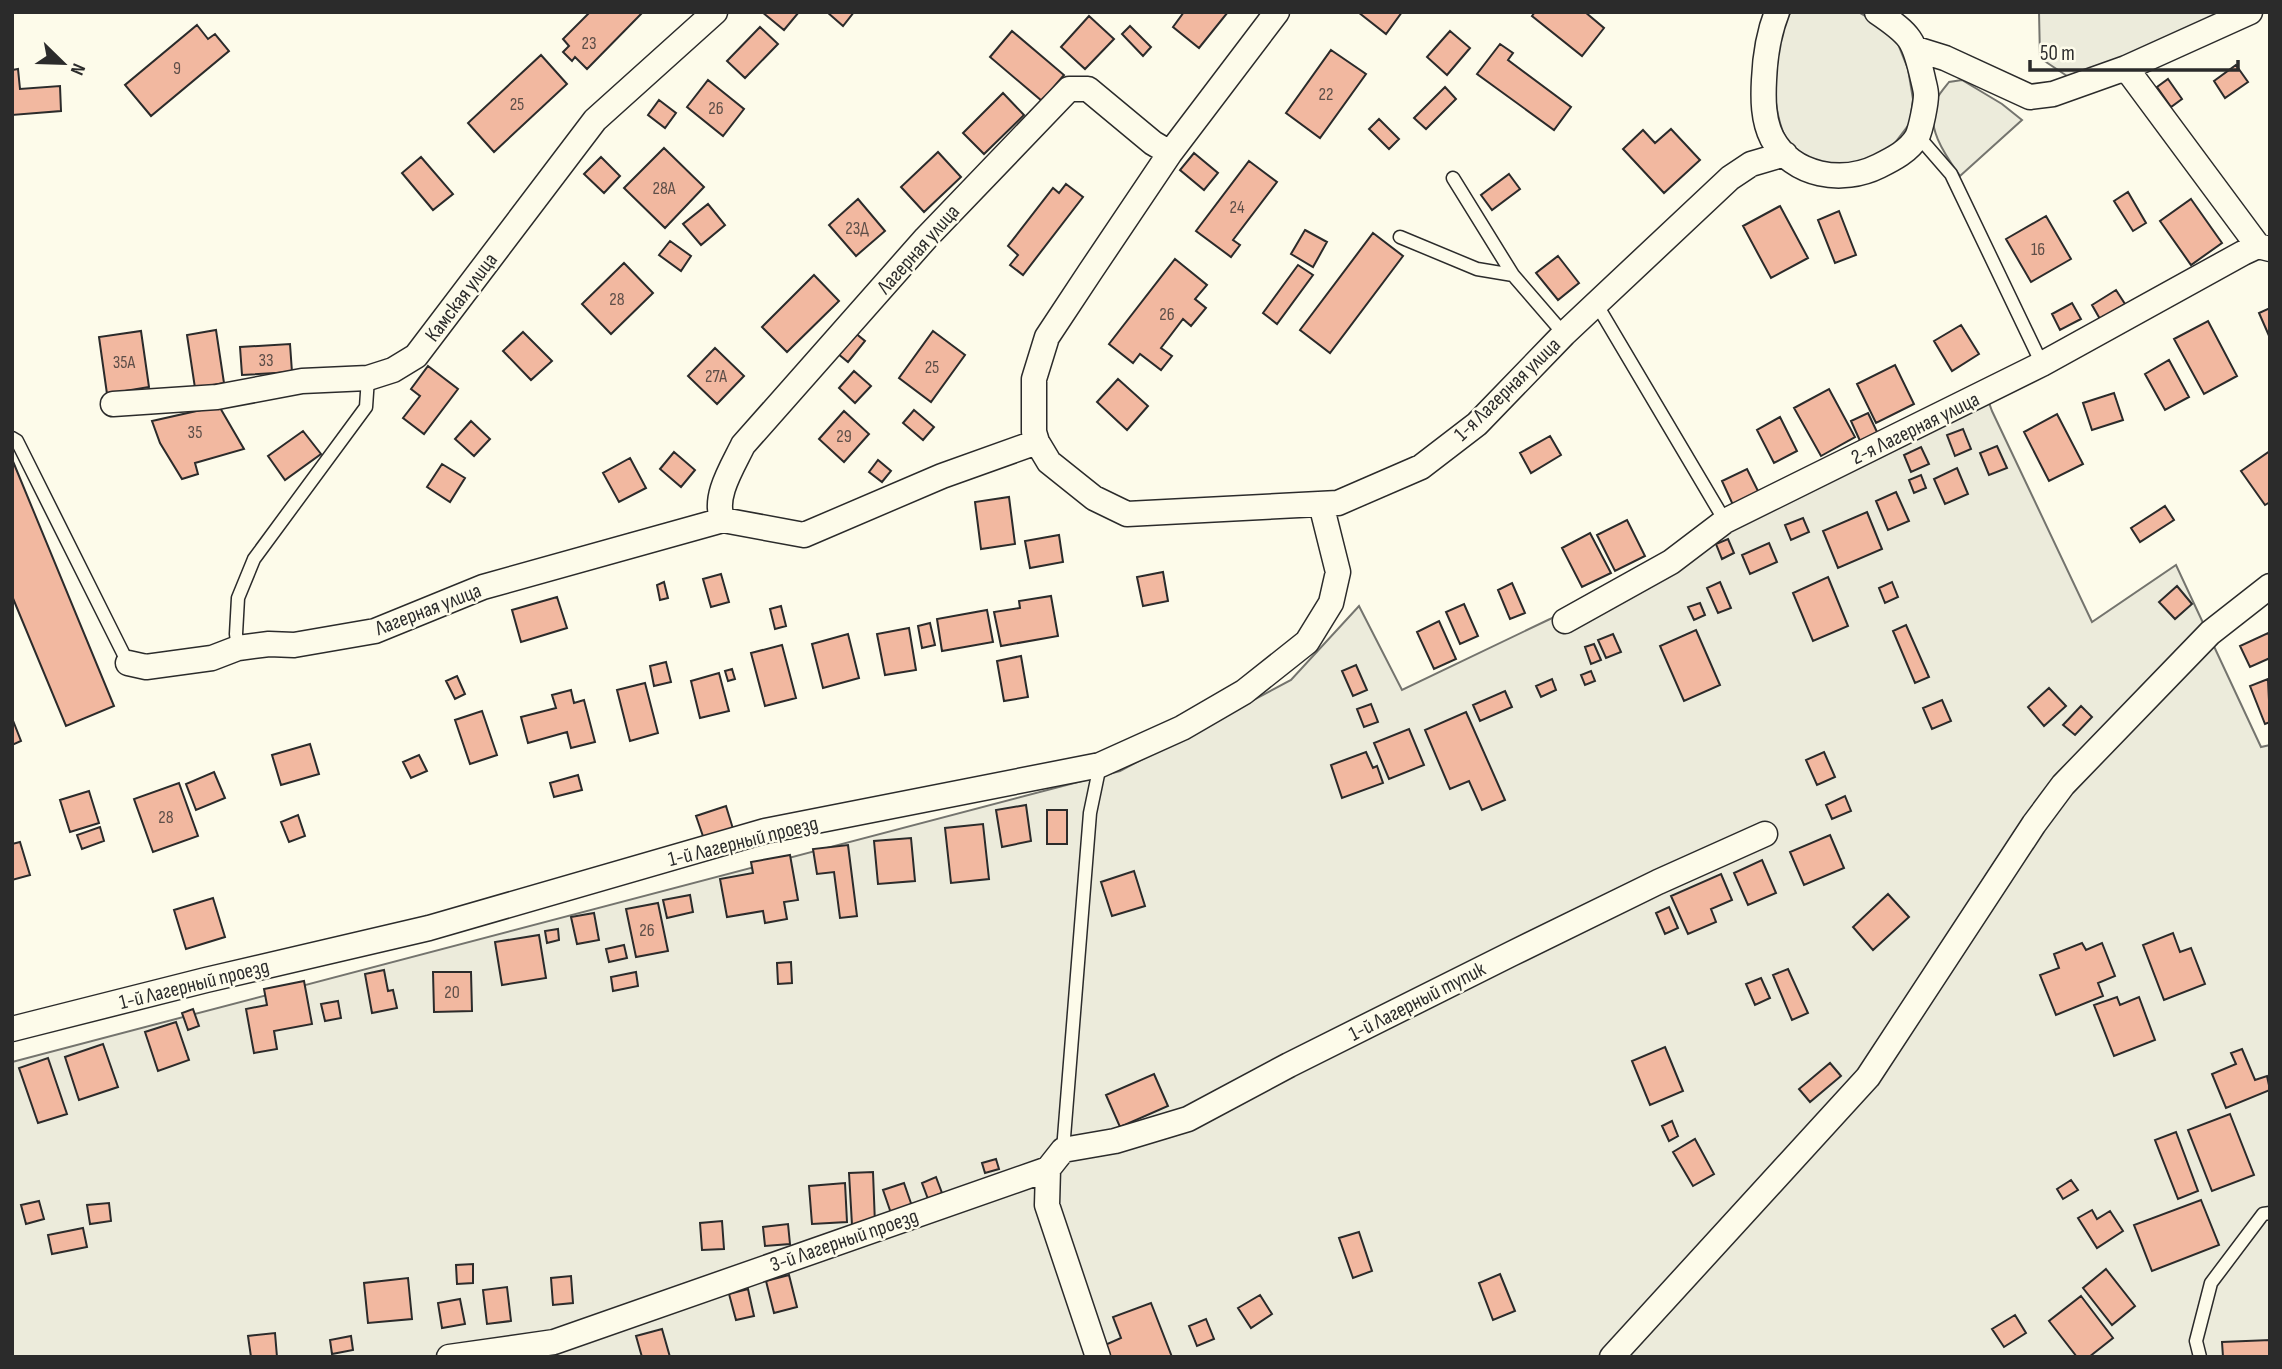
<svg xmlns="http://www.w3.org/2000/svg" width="2282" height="1369" viewBox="0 0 2282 1369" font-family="'Sofia Sans Condensed',sans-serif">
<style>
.green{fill:#ecebdb;stroke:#74746e;stroke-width:2}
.building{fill:#f2b8a0;stroke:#2b2b2b;stroke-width:2}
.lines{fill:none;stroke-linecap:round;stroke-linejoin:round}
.service-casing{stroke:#2b2b2b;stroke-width:15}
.minor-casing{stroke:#2b2b2b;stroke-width:27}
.service{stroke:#fdfbea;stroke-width:12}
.minor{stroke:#fdfbea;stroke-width:24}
.labels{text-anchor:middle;stroke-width:5;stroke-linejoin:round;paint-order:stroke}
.number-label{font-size:18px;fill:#5d4e48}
.street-label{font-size:21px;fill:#2b2b2b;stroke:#fdfbea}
</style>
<rect width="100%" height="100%" fill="#fdfbea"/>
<path class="green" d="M1791,12H1858L1874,21L1896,39L1908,69L1913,99L1910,123L1888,152L1834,169C1822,163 1805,159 1795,150C1775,134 1771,76 1776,52C1779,38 1783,24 1791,12Z
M2039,12H2235L2070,78L2040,58Z
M1962,80L2002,104L2022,120L1960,176C1946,156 1924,126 1936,100C1939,94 1945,87 1949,82Z
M1983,386L1992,411L2092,622L2176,565L2261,747L2270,745V1357H12V1062L1120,771L1291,680L1359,606L1402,690L1550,619L1725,519Z"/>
<path class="building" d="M590,12H643L587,69L575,57L572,61L563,52L569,46L563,39Z
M762,12H799L784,30Z
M827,12H854L843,26Z
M1184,12H1228L1199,48L1173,27Z
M1358,12H1402L1386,34Z
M1535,12H1585L1604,28L1582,56L1532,16Z
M1089,16L1114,39L1085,69L1061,47Z
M197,25L208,39L215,34L229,51L151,116L125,85Z
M1130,26L1151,47L1143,56L1122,34Z
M760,27L778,44L745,78L727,61Z
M1012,31L1064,75L1042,101L990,57Z
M1450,31L1470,48L1447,75L1427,57Z
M1500,44L1513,53L1508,60L1571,107L1554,130L1477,74Z
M1331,50L1366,74L1320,138L1286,113Z
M541,55L567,84L494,152L468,123Z
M2236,65L2248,82L2225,98L2214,81Z
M18,69L20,89L60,86L61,111L12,115V70Z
M2168,79L2182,99L2171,107L2157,87Z
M708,80L744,109L723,136L687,107Z
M1445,87L1456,99L1426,129L1414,118Z
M1003,93L1024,115L984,154L963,133Z
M659,100L676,113L665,128L648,115Z
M1379,119L1399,139L1389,149L1369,129Z
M1671,129L1700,160L1664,193L1623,149L1643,130L1655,143Z
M664,148L704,187L665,228L624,188Z
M938,152L961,177L924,212L901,187Z
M1194,153L1218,173L1204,190L1180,170Z
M421,157L453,194L433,210L402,173Z
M601,157L620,176L604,193L584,174Z
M1249,161L1277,182L1233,240L1240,245L1231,257L1196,231Z
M1509,174L1520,189L1492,210L1481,195Z
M1066,184L1083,197L1023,275L1010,265L1018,255L1008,246L1053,188L1059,193Z
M2128,192L2146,223L2133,231L2114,201Z
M858,199L885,231L856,256L829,225Z
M2191,199L2222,243L2191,265L2160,221Z
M708,204L725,225L701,245L683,224Z
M1780,206L1808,258L1771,278L1743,226Z
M1839,211L1856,255L1835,263L1818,220Z
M2046,216L2071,259L2031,282L2006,239Z
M1305,230L1327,242L1313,267L1291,254Z
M1373,233L1403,256L1330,353L1300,330Z
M670,241L691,256L681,271L659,255Z
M1558,256L1579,283L1558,300L1536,273Z
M1175,259L1207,285L1195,299L1206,308L1191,326L1183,319L1161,348L1172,356L1161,370L1140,354L1133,363L1109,344Z
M624,263L653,293L611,334L582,304Z
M1298,265L1313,275L1277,324L1263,313Z
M814,275L839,301L787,352L762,327Z
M2116,290L2125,304L2100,319L2092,305Z
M2072,303L2081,319L2060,330L2052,314Z
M2270,308V338L2259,313Z
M2208,321L2237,376L2204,394L2174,339Z
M1961,325L1979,354L1952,371L1934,341Z
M216,330L224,383L195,388L187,335Z
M141,331L149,387L107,394L99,337Z
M933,331L965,355L931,402L899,378Z
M523,332L552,361L531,380L503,351Z
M854,332L865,341L848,362L837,353Z
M290,344L292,372L242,375L240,347Z
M715,348L744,376L717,404L688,376Z
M2169,360L2189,397L2165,410L2145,374Z
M1895,365L1914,404L1876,423L1857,384Z
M428,366L458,389L424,434L403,418L420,396L411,389Z
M854,371L871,386L855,403L839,388Z
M1118,379L1148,406L1127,430L1097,402Z
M1829,389L1855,437L1821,456L1794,408Z
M2114,393L2123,420L2092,430L2083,403Z
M219,406L244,449L195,463L198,474L182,479L160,443L152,421Z
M914,410L934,427L923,440L903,423Z
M844,411L869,434L844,462L819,439Z
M1868,413L1878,434L1861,443L1851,421Z
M2057,414L2083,464L2049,481L2024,432Z
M1780,417L1797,451L1774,463L1757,430Z
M471,421L490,439L474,456L455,439Z
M1963,429L1971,449L1955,456L1947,435Z
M303,431L321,454L285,480L268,456Z
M1550,436L1561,455L1531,473L1520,453Z
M1997,446L2007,468L1989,475L1980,453Z
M1921,447L1929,464L1911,472L1904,455Z
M2270,451V502L2265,505L2241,471Z
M674,452L695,470L681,487L660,469Z
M630,458L646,488L619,502L603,473Z
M12,459L114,706L66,726L12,596Z
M878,460L891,471L882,482L869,472Z
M442,464L465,478L450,502L427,487Z
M1957,468L1968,494L1945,504L1934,479Z
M1747,469L1759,493L1733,505L1722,481Z
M1921,475L1926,488L1914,493L1909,480Z
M1896,492L1909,521L1888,530L1876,501Z
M1009,497L1015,544L981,549L975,502Z
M2165,506L2174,520L2140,542L2131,528Z
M1867,512L1882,549L1838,568L1823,531Z
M1803,518L1809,532L1791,540L1785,525Z
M1627,520L1645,556L1615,571L1597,535Z
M1590,533L1611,573L1582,587L1562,548Z
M1059,535L1063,562L1030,568L1025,541Z
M1728,539L1734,553L1722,559L1716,544Z
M1769,543L1777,562L1750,574L1742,555Z
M1163,572L1168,601L1143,606L1137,577Z
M721,574L729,602L711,607L703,579Z
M1828,577L1848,626L1813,641L1793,593Z
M664,582L668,598L660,600L657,585Z
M1720,582L1731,608L1718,613L1707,588Z
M1892,582L1898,597L1885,603L1879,588Z
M1512,583L1525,613L1510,619L1498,590Z
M2177,586L2192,604L2175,619L2159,602Z
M1051,596L1058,636L1001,646L994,612L1020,608L1019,601Z
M557,597L567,628L521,642L512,610Z
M1700,603L1705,615L1694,620L1688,607Z
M1464,604L1478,636L1460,644L1446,612Z
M781,606L786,626L775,629L770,609Z
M987,610L993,642L942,651L937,619Z
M1439,621L1456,659L1434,669L1417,632Z
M930,623L935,645L922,648L918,626Z
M1906,625L1929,677L1915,683L1893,631Z
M909,628L916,670L885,675L877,634Z
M1696,630L1720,685L1684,701L1660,646Z
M2268,633L2270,638V658L2250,667L2240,646Z
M848,634L859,678L823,688L812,644Z
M1613,634L1621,652L1606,658L1598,640Z
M1594,644L1601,660L1591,664L1585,647Z
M782,645L796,698L765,706L751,653Z
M1021,656L1028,697L1004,701L997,661Z
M666,662L671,682L654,686L650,666Z
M1356,665L1367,690L1353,696L1342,671Z
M732,669L735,679L728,681L725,671Z
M1591,671L1595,681L1585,685L1581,675Z
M719,673L729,711L700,718L691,681Z
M457,676L465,694L455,699L446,681Z
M1552,679L1556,690L1541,697L1536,686Z
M2268,679L2270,722L2265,724L2250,686Z
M645,683L658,733L630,741L617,690Z
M2049,688L2066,706L2044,726L2028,707Z
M571,690L574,703L584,700L595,742L571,748L567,732L528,743L521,717L556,708L552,695Z
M1505,691L1512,707L1480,721L1473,705Z
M1942,700L1951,721L1932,729L1923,708Z
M1371,704L1378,722L1364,727L1357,709Z
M2081,706L2092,717L2075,735L2063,725Z
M482,711L497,755L470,764L455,720Z
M1466,712L1505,800L1482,810L1469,781L1450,789L1425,730Z
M12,718L21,741L12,745Z
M1409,729L1424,765L1389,779L1374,743Z
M310,744L319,774L281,785L272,755Z
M1366,752L1373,768L1377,766L1383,783L1342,798L1331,765Z
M1824,752L1835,777L1817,785L1806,760Z
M419,755L427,771L411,778L403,762Z
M214,772L225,798L196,810L186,784Z
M578,775L582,790L554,797L550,783Z
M179,783L198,836L153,852L134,799Z
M89,791L99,823L70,832L60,800Z
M1845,796L1851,811L1832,819L1826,805Z
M1026,805L1031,841L1002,847L996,810Z
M726,806L734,832L705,842L696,816Z
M1047,810H1067V844H1047Z
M298,815L305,836L289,842L281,822Z
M983,824L989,879L951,883L945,828Z
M100,827L104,841L82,849L77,835Z
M1830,835L1844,868L1804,885L1790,852Z
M911,838L915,881L878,884L874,841Z
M20,842L30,875L12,880V844Z
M848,845L857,916L840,918L834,872L817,874L813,849Z
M790,855L798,900L784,902L787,919L765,923L763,911L727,917L720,879L753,873L751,862Z
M1762,860L1776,893L1748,905L1734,873Z
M1134,871L1145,906L1112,916L1101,882Z
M1721,874L1732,900L1711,909L1716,922L1688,934L1671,896Z
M1888,894L1909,917L1873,950L1853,927Z
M690,895L693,912L667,918L663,900Z
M213,898L225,937L186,949L174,910Z
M658,903L668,951L636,957L626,909Z
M1669,907L1678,928L1665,934L1656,913Z
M594,913L599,940L577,944L571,917Z
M558,929L559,940L547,943L545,931Z
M2173,933L2180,952L2191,948L2205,984L2164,1000L2143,945Z
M539,935L546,978L502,985L495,942Z
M2082,943L2086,950L2102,943L2115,976L2098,983L2103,996L2056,1015L2040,975L2059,968L2054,954Z
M624,945L627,958L609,962L606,949Z
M791,962L792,983L778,984L777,963Z
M1788,969L1808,1013L1792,1020L1773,975Z
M384,970L388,991L393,990L397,1008L372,1013L365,974Z
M433,972H471L472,1011L434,1012Z
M636,972L638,986L613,991L611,977Z
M1761,978L1770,998L1755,1005L1746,984Z
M304,981L312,1024L274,1031L277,1049L254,1053L246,1009L267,1005L264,989Z
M2117,997L2120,1005L2139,997L2155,1040L2114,1056L2094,1005Z
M338,1001L341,1018L325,1021L321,1004Z
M193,1009L199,1026L188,1030L182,1013Z
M176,1022L189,1060L158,1071L145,1032Z
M103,1044L118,1087L79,1100L65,1057Z
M1665,1047L1683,1091L1650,1105L1632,1061Z
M2242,1049L2255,1080L2267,1076L2270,1090L2226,1108L2212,1074L2236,1064L2231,1053Z
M48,1058L67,1114L38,1123L19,1068Z
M1830,1063L1841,1076L1810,1102L1799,1089Z
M1154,1074L1168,1106L1120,1127L1106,1095Z
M2230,1114L2254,1175L2212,1191L2188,1130Z
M1672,1121L1678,1136L1669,1141L1662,1126Z
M2176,1132L2198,1191L2178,1199L2155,1140Z
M1695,1139L1714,1174L1693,1186L1673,1152Z
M996,1159L999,1169L985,1173L982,1163Z
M873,1172L875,1224L852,1225L849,1173Z
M936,1177L942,1193L928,1199L922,1183Z
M2071,1180L2078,1190L2063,1199L2057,1189Z
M845,1183L847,1222L812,1224L809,1186Z
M904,1183L913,1209L892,1216L883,1190Z
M2201,1200L2219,1245L2152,1271L2134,1225Z
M39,1201L44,1219L26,1224L21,1205Z
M109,1203L111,1221L90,1224L87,1205Z
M2092,1210L2097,1219L2110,1211L2123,1231L2097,1248L2078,1218Z
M722,1221L724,1249L702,1250L700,1223Z
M788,1224L790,1244L765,1246L763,1227Z
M83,1228L87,1247L52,1254L48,1235Z
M1359,1232L1372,1271L1353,1278L1339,1238Z
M473,1264V1283L457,1284L456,1265Z
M2106,1269L2135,1306L2112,1325L2083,1288Z
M1500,1274L1515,1311L1493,1320L1479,1283Z
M789,1275L797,1307L774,1313L766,1281Z
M571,1276L573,1303L553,1305L551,1278Z
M408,1278L412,1319L368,1323L364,1283Z
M507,1287L511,1321L487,1324L483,1290Z
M748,1289L754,1316L736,1320L729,1294Z
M1260,1295L1272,1314L1251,1328L1238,1308Z
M2081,1296L2113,1338L2089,1357H2077L2049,1321Z
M460,1299L465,1324L442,1328L438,1303Z
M1151,1303L1172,1357H1110L1105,1345L1121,1338L1113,1317Z
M2015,1315L2026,1333L2004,1347L1992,1329Z
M1206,1319L1214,1339L1197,1346L1189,1326Z
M662,1329L670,1357H642L636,1336Z
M275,1333L277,1357H251L248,1336Z
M351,1336L353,1350L332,1354L330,1340Z
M2270,1340V1357H2223L2222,1342Z"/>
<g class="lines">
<defs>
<path id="service" d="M1918,136L1951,174L2042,364
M1453,178L1513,275L1564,334
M1400,237L1477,269L1513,275
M1597,305L1725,521
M12,438L17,441L128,663
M238,648L236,634L238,598L254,559L366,407L368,378
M1063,1150L1090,813L1100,765
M2200,1357L2196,1341L2211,1283L2263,1214L2270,1213"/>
<path id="minor" d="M1277,12L1170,153L1090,272L1047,337L1034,379V432L1037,442L1049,462L1094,498L1127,514L1338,503L1421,467L1477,424L1564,334L1730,178L1751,164L1785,154
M1777,12C1768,35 1765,55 1764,80C1763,99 1763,120 1772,138C1793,177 1843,184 1879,166C1893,159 1909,151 1917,137C1921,129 1926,103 1926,95C1926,90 1924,84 1923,79C1914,39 1911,35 1877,12
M1916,49L1945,58L2030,97L2053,94L2126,68L2250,12
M2126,68L2258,246
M113,404L217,397L302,381L368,378L393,370L416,356L595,120L715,12
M723,520C712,498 733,466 743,445L926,238L1069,89H1088L1153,143L1170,153
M1565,621L1671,562L1725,521L2042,364L2243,253L2258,246L2270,249
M128,663L146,667L212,658L238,648L269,644L294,645L375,631L483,587L723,520L804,535L942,476L1037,442
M12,1029L206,980L429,928L765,831L1100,765L1182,728L1244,692L1307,642L1331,603L1338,572L1321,504
M1048,1169L1063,1150L1115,1141L1188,1119L1289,1065L1511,954L1658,882L1765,834
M449,1357L554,1342L1048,1169L1047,1205L1098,1357
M1612,1357L1868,1077L2034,824L2063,785L2210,633L2270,586"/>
</defs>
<use href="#service" class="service-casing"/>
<use href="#minor" class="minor-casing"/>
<use href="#service" class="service"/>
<use href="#minor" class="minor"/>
</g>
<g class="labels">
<g class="number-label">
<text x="589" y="49">23</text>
<text x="177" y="74">9</text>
<text x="1326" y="100">22</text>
<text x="517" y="110">25</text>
<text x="716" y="114">26</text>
<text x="664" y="194">28А</text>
<text x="1237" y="213">24</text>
<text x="857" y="234">23Д</text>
<text x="2038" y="255">16</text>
<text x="617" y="305">28</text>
<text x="1167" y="320">26</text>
<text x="266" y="366">33</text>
<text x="124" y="368">35А</text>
<text x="932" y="373">25</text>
<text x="716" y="382">27А</text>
<text x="195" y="438">35</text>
<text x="844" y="442">29</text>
<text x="166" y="823">28</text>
<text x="647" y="936">26</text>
<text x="452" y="998">20</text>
</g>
<g class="street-label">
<text transform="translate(918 249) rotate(-48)" y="7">Лагерная улица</text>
<text transform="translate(461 297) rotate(-53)" y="7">Камская улица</text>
<text transform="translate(1507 389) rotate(-44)" y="7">1-я Лагерная улица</text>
<text transform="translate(1915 428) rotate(-26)" y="7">2-я Лагерная улица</text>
<text transform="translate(428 609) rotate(-21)" y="7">Лагерная улица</text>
<text transform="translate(743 841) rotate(-14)" y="7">1-й Лагерный проезд</text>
<text transform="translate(194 984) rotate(-14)" y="7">1-й Лагерный проезд</text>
<text transform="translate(1417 1001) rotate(-27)" y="7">1-й Лагерный тупик</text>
<text transform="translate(844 1240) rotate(-19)" y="7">3-й Лагерный проезд</text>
</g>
</g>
<rect width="2282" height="1369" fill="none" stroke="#2b2b2b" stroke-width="28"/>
<g transform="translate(63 63) rotate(113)" stroke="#fdfbea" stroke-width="5" paint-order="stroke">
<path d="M0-5L12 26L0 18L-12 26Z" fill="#2b2b2b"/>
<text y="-10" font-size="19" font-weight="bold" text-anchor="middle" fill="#2b2b2b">N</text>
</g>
<path d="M2030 60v10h208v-10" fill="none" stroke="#2b2b2b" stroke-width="3.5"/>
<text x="2040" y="60" font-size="21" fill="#2b2b2b" stroke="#fdfbea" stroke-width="5" paint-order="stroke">50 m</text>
</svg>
